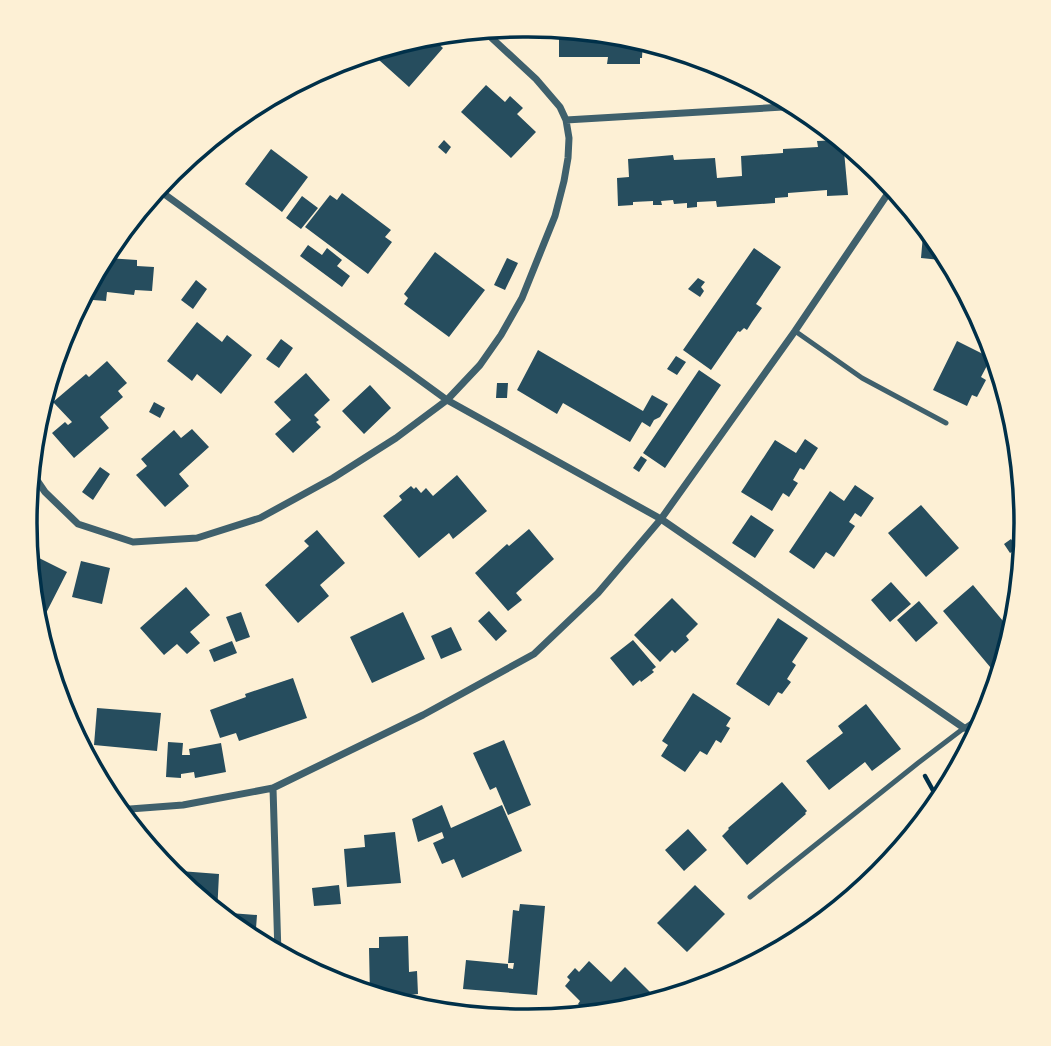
<svg xmlns="http://www.w3.org/2000/svg" width="1051" height="1046" viewBox="0 0 1051 1046" font-family="'Open Sans',sans-serif">
<style>
.building{fill:#264d5e}
.lines{fill:none;stroke-linecap:round;stroke-linejoin:round}
.path{stroke:#003049;stroke-width:4.5}
.service{stroke:#3f606c;stroke-width:5}
.minor{stroke:#3f606c;stroke-width:7}
.rim{fill:none;stroke:#003049;stroke-width:3.5}
</style>
<rect width="100%" height="100%" fill="#fdf0d5"/>
<path class="building" d="M559,28L625,34L643,39L642,58H640V64H607L608,57H559Z
M427,34L443,48L409,87L369,51Z
M486,85L505,102L510,96L523,108L517,114L536,132L511,158L461,112Z
M444,140L451,147L446,154L438,147Z
M843,140L848,195L827,196V190L788,193V197L775,198V203L717,207L716,201L697,202V207L687,208V203L674,204L673,200L661,201L662,205H653V201L633,202V205L618,206L617,178L629,177L628,159L673,155L674,160L715,158L717,178L742,176L741,156L783,153V149L818,147L817,141Z
M271,149L308,177L282,212L245,184Z
M342,193L391,230L385,237L392,242L368,274L305,227L330,195L337,200Z
M302,196L318,208L301,229L286,218Z
M923,223L942,246L950,261L921,258L923,235L921,233V224Z
M308,245L322,255L327,248L342,260L337,266L350,276L342,287L300,256Z
M754,248L781,267L756,304L762,308L752,322L747,330L744,328L740,332L738,331L711,370L683,350Z
M435,252L485,290L449,337L404,304L408,298L404,294Z
M107,258L137,260V266L154,267L152,291L135,290L134,295L107,292L106,301L80,299L98,266H107Z
M507,258L518,263L505,290L494,285Z
M698,278L705,282L701,287L704,291L700,297L688,289Z
M196,280L207,289L193,309L181,300Z
M197,322L222,342L227,335L252,355L221,394L197,374L192,381L167,361Z
M281,339L293,348L279,368L266,359Z
M957,341L991,358L981,377L986,380L977,397L972,395L967,406L933,390Z
M538,350L643,411L652,395L668,404L660,417L654,420L650,427L642,422L630,442L563,403L557,414L517,390Z
M676,356L686,362L677,375L667,369Z
M107,361L127,383L118,391L123,397L100,417L109,428L74,458L52,433L65,422L68,425L72,422L53,402L86,374L89,377Z
M699,370L721,385L665,468L643,453Z
M306,373L330,400L314,415L319,420L316,422L321,427L293,453L275,434L291,420L274,402Z
M497,383H508L507,398H496Z
M370,385L391,408L364,434L342,411Z
M154,402L165,408L160,418L149,412Z
M1016,421L1017,425L1019,445L1005,431Z
M192,429L209,447L179,474L189,486L165,507L136,475L147,466L141,459L174,430L181,438Z
M805,439L818,448L804,470L800,468L793,480L798,483L789,497L783,493L772,511L741,492L775,440L796,453Z
M641,456L647,460L639,472L633,468Z
M100,467L110,474L93,500L82,492Z
M457,475L487,511L453,539L449,533L419,558L383,516L402,500L399,496L411,486L414,489L416,487L421,493L426,488L433,496Z
M855,485L874,498L861,517L855,513L849,522L855,526L834,557L826,552L814,569L789,552L830,491L844,501Z
M921,505L959,548L926,577L888,533Z
M751,515L774,530L755,558L732,543Z
M529,529L554,559L516,593L522,600L508,611L475,573L507,544L509,546Z
M317,530L345,563L320,585L329,596L298,623L265,585L309,546L304,541Z
M1011,539L1017,548L1010,553L1004,544Z
M27,552L67,572L43,619L33,614Z
M81,561L110,568L102,604L72,597Z
M891,582L911,604L890,622L871,600Z
M973,585L1013,633L1002,668L996,674L943,611Z
M186,587L210,615L190,632L200,643L187,654L177,644L164,655L140,628Z
M672,598L698,624L686,636L689,640L675,653L672,650L660,662L634,635Z
M919,601L938,623L916,642L897,620Z
M489,611L507,631L496,641L478,621Z
M241,612L250,637L236,642L226,617Z
M403,612L425,659L372,683L350,637Z
M778,618L808,638L792,662L796,665L787,679L791,682L782,694L778,692L769,706L736,684Z
M451,627L462,650L441,659L431,636Z
M633,640L656,667L652,670L654,672L641,682L640,680L633,686L610,658Z
M232,641L237,653L214,662L209,650Z
M293,678L307,718L239,741L236,733L220,738L210,710L246,697L245,694Z
M693,693L731,718L726,726L730,728L721,743L716,740L707,755L700,751L685,772L661,756L668,745L662,741Z
M866,704L901,749L872,771L865,762L829,790L806,761L843,733L838,726Z
M97,708L161,713L157,751L94,745Z
M504,740L531,805L508,815L496,787L490,790L473,753Z
M168,742L183,743L182,755H190L189,749L221,743L226,772L195,778L194,772L181,774V778L166,777Z
M782,782L807,811L805,813L806,814L747,865L722,836L729,829L728,828Z
M442,805L451,828L502,805L522,851L462,878L454,859L442,864L433,843L444,838L442,832L418,842L412,819Z
M688,829L707,850L684,871L665,850Z
M395,832L401,883L347,887L344,849L365,847L364,835Z
M180,871L219,874L217,914L180,883Z
M339,885L341,904L314,906L312,888Z
M695,885L725,914L687,952L657,923Z
M520,904L545,906L537,995L463,989L466,960L508,964V968L513,969L514,963H508L513,910L519,911Z
M230,913L257,915L255,942L246,938L229,923Z
M408,936L409,972L417,971L418,994L410,995V1007L370,995L369,948H379V937Z
M589,961L611,982L625,967L650,992L633,1010L590,1015L578,1004L580,1001L565,986L570,980L567,977L575,968L579,972Z
M461,1010L485,1013L484,1017L460,1015Z
M519,1016L547,1017V1020L519,1021Z"/>
<g class="lines">
<path class="path" d="M925,776L940,803"/>
<path class="service" d="M795,331L862,378L946,423
M750,897L918,763L964,728L989,711"/>
<path class="minor" d="M566,120L800,106
M156,188L447,400L661,519L964,728
M30,470L45,492L78,524L133,542L197,538L260,518L333,478L396,438L447,400L480,365L501,335L522,298L555,216L564,181L568,158L569,138L566,120L560,107L536,79L482,29
M273,788L278,954
M115,808L130,809L183,805L273,788L423,715L534,654L598,593L661,519L795,331L893,186"/>
</g>
<path d="M0 0H1051V1046H0ZM523 37H528A486 486 0 0 1 1014 523V523A486 486 0 0 1 528 1009H523A486 486 0 0 1 37 523V523A486 486 0 0 1 523 37Z" fill="#fdf0d5" fill-rule="evenodd"/>
<path class="rim" d="M523 37H528A486 486 0 0 1 1014 523V523A486 486 0 0 1 528 1009H523A486 486 0 0 1 37 523V523A486 486 0 0 1 523 37Z"/>
</svg>
